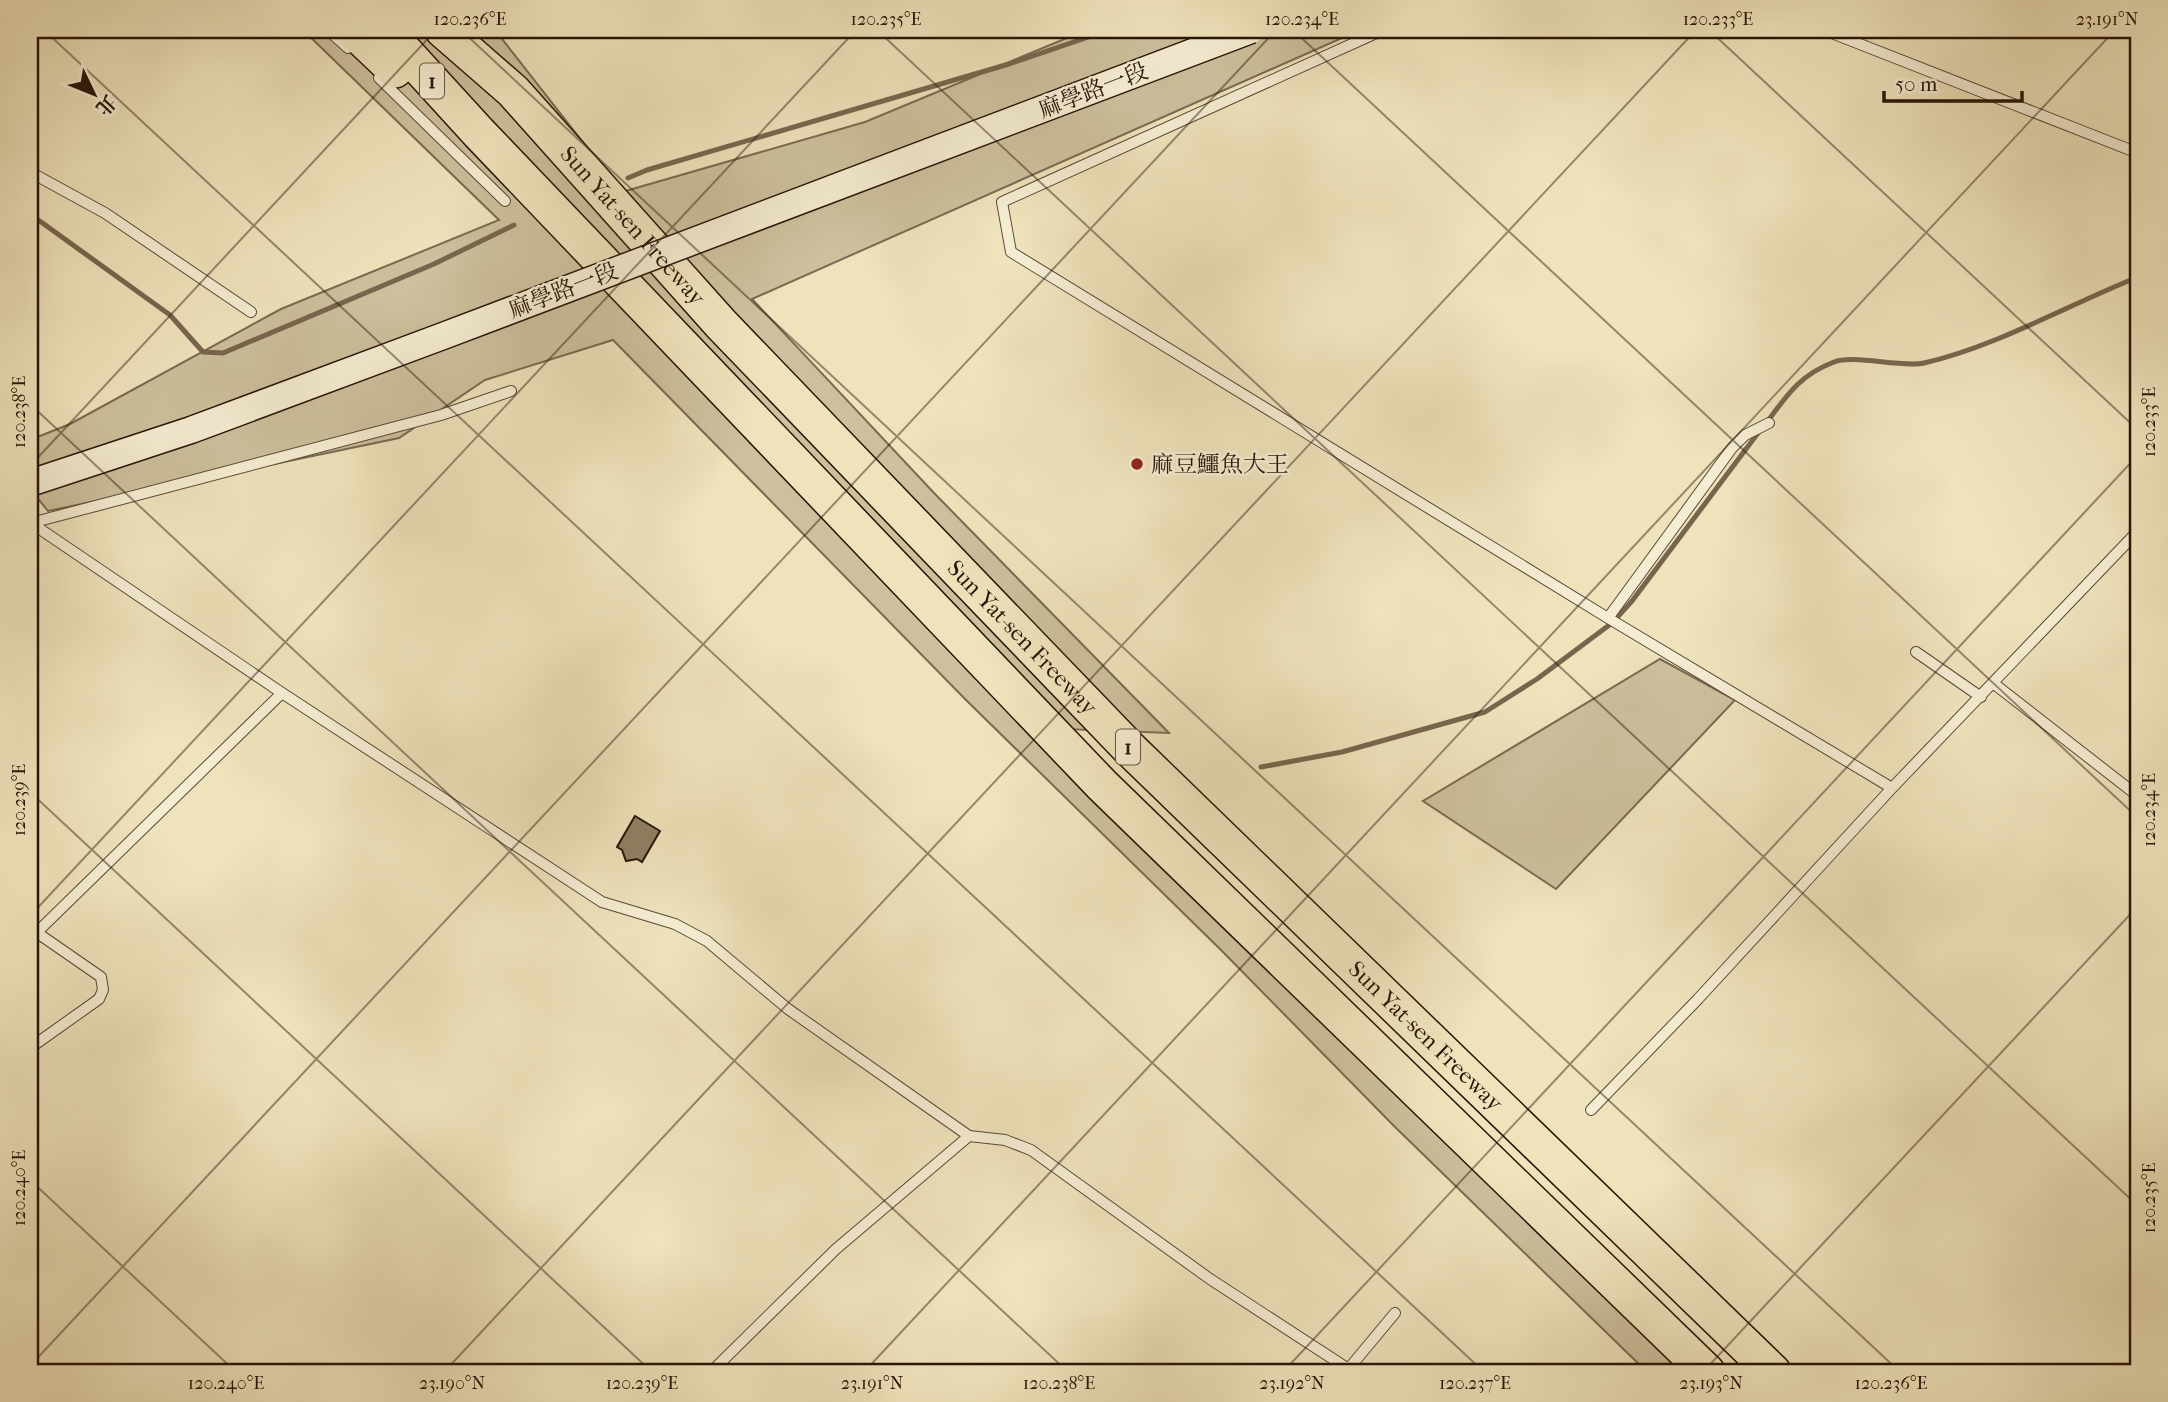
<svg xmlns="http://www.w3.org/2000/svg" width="2168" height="1402" viewBox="0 0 2168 1402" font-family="'IM FELL French Canon','Noto Serif TC',serif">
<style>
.green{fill:#cdc09d;stroke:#7a6a52;stroke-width:2}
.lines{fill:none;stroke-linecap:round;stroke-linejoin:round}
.stream{stroke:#77664e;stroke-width:5}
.building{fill:#8f8065;stroke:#281407;stroke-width:2}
.service-casing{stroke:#5a4834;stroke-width:12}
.motorway-casing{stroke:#281407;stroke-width:38}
.service{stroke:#f5edd3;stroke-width:10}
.motorway{stroke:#efe3bc;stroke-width:35}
.secondary-bridge-casing{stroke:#281407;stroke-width:29;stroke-linecap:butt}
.secondary-bridge{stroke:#f5edd3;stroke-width:26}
.ticks{fill:none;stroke:#281407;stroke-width:2;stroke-opacity:0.45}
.poi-dot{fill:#8f2418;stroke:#f5edd3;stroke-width:2.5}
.labels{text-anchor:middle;stroke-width:5;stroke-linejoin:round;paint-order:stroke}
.shield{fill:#f5edd3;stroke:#654;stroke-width:2}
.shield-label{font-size:21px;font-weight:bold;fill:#281407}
.street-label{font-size:23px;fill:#281407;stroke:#f5edd3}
.poi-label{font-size:23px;fill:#281407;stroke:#f5edd3;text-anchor:start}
.neatline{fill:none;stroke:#281407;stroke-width:2.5}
.ticks-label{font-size:18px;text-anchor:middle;fill:#281407}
</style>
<rect width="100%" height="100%" fill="#efe3bc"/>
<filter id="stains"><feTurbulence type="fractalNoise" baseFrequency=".00286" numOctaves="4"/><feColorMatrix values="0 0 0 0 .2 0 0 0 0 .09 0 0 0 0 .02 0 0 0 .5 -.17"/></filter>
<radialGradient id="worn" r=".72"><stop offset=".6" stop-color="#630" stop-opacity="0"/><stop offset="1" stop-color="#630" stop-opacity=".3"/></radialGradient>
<path class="green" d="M303,30H495L622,192L865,122L1086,30H1360L752,299L935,494L1169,733L1039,728L1690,1372H1647L1394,1126L1221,950L966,700L613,340L485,380L399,438L48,511L30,489V440L70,424L281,309L499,220Z
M1660,659L1735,700L1556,889L1423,801Z"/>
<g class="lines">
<path class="stream" d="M628,178L647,170L1009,64L1109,30
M30,214L170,315L203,352L223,353L434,264L514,225
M1767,422C1788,394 1800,375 1834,362C1853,354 1901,368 1924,363C1995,347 2070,304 2138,277
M1261,767L1342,752L1485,712L1537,679L1612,623L1632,601L1761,429"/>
</g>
<path class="building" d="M635,816L660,831L642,862L637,859L626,861L622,850L617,847Z"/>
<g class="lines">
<defs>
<path id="service" d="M328,30L348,48
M1383,30L1002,202L1011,252L1608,618L1892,788
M1824,30L2138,153
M379,78L505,201
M30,172L105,213L251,312
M30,513L31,523L282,693L602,902L675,924L707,941L788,1009L969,1136L836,1249L711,1372
M31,523L441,415L511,391
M1608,618L1732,448L1745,435L1769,423
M1916,652L1981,697
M1993,683L2138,796
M30,939L282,693
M30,1048L99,999L103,990L101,977L36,932
M1591,1110L1698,999L1892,788L2138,531
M969,1136L1005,1140L1031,1150L1210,1279L1353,1372
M1346,1372L1395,1313"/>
<g id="motorway">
<path d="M353,30L395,70"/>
<path d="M385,30L479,133L1102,785L1707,1372"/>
<path id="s1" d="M443,30L513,91L721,324L1130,749L1773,1372"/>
</g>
</defs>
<use href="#service" class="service-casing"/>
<use href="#motorway" class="motorway-casing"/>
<use href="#service" class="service"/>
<use href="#motorway" class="motorway"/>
<defs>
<path id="secondary-bridge" d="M30,483L191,430L443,336L1251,30"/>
</defs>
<use href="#secondary-bridge" class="secondary-bridge-casing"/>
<use href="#secondary-bridge" class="secondary-bridge"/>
</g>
<path class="ticks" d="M44,30L1484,1372M461,30L1900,1372M877,30L2138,1206M1293,30L2138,818M1709,30L2138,430M2125,30L2138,42M30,404L1068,1372M30,466L436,30M30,792L652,1372M30,916L856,30M30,1180L236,1372M30,1366L1276,30M444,1372L1696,30M864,1372L2115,30M1283,1372L2138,455M1703,1372L2138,906M2123,1372L2138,1356"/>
<circle class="poi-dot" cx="1137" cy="464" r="7"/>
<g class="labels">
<g class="shield">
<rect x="420" y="63.5" width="24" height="35" rx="5"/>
<rect x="1116" y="729.5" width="24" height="35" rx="5"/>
</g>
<g class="shield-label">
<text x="432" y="88">1</text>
<text x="1128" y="754">1</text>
</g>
<g class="street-label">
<text transform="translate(1093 90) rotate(-21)" y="8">麻學路一段</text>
<text dy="8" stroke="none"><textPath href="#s1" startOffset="273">Sun Yat-sen Freeway</textPath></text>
<text transform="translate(563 290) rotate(-21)" y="8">麻學路一段</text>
<text dy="8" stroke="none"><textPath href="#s1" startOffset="840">Sun Yat-sen Freeway</textPath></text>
<text dy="8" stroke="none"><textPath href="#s1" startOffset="1407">Sun Yat-sen Freeway</textPath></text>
</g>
<g class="poi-label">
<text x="1151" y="472">麻豆鱷魚大王</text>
</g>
</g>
<rect width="2168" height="1402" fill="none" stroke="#efe3bc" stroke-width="77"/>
<g transform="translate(94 94) rotate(133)" stroke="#f5edd3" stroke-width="5" paint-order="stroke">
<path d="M0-5L12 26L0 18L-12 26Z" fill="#281407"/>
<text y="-10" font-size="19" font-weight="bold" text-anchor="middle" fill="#281407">北</text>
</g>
<path d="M1884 91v10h138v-10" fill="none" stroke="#281407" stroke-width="3.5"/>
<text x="1895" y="91" font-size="21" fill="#281407" stroke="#f5edd3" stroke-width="5" paint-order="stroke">50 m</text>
<rect x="38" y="38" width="2092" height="1326" class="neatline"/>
<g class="ticks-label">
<text x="470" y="25">120.236°E</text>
<text x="886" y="25">120.235°E</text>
<text x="1302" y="25">120.234°E</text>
<text x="1718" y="25">120.233°E</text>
<text x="2107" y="25">23.191°N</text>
<text transform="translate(19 412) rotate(-90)" y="6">120.238°E</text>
<text transform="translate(2149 422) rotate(-90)" y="6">120.233°E</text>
<text transform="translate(19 800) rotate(-90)" y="6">120.239°E</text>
<text transform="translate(2149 810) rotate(-90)" y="6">120.234°E</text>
<text transform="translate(19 1188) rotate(-90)" y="6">120.240°E</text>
<text transform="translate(2149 1198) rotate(-90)" y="6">120.235°E</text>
<text x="226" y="1389">120.240°E</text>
<text x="452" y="1389">23.190°N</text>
<text x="642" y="1389">120.239°E</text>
<text x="872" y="1389">23.191°N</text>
<text x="1059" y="1389">120.238°E</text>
<text x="1292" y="1389">23.192°N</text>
<text x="1475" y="1389">120.237°E</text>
<text x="1711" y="1389">23.193°N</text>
<text x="1891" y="1389">120.236°E</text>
</g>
<rect width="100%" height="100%" filter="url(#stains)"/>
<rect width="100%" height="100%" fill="url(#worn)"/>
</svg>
